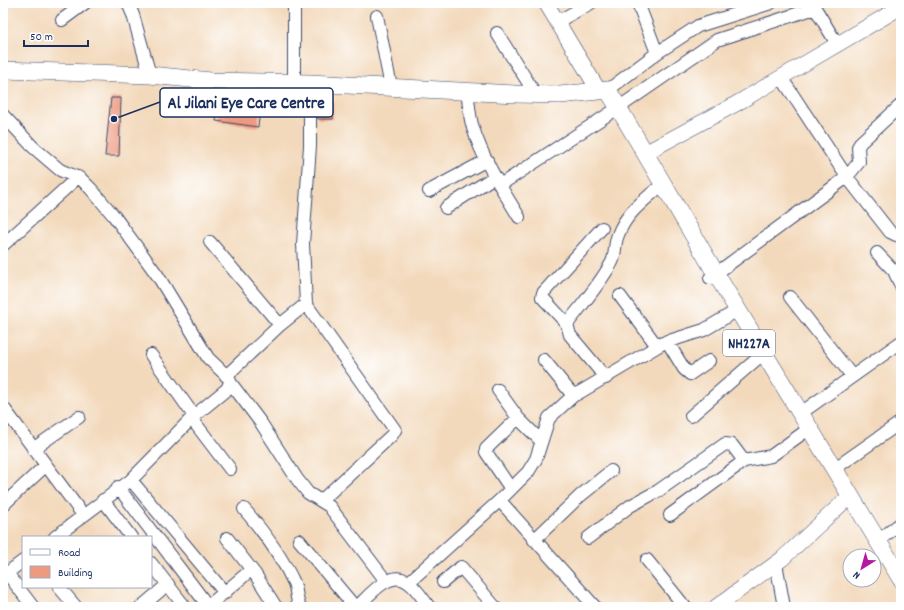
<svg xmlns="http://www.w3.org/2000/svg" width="904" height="610" viewBox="0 0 904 610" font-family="Dekko,sans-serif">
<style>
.building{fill:#ee9a80}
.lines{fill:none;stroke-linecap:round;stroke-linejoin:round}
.minor-casing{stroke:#3b486c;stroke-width:14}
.major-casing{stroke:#3b486c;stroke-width:16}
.highway-casing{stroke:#3b486c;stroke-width:18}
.minor{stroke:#fff;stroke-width:12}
.major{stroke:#fff;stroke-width:15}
.highway{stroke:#fff;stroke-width:17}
.labels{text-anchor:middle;stroke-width:3;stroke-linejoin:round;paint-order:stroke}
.shield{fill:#fff;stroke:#5f6d8e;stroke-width:1}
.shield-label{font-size:15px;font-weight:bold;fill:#1b2f5e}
.leader{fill:none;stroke:#1b2f5e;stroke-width:1.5}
.callout-dot{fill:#1b2f5e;stroke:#fff;stroke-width:1.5}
.callout{fill:#fff;stroke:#1b2f5e;stroke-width:1.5}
.callout-label{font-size:17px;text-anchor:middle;font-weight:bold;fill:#1b2f5e}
</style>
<rect width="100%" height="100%" fill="#fff"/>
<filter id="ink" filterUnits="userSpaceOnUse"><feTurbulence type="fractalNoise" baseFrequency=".025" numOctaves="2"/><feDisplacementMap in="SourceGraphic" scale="8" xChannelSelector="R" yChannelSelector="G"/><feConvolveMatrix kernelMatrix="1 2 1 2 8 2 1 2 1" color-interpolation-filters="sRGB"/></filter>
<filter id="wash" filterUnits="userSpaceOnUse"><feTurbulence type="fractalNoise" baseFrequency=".012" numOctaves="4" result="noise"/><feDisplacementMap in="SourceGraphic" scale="16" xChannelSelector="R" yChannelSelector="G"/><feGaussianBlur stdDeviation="0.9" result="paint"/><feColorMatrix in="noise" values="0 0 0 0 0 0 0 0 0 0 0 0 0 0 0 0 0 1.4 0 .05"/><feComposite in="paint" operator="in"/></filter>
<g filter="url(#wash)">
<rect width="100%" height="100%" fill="#f3d9bb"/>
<g id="blocks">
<path class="building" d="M111,98H121L119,156H105Z
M318,101L333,102V119H318Z
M218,105L260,110L258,127L216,121Z"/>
</g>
</g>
<g filter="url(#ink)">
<use href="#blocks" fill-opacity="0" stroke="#3b486c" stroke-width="1"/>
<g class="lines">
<defs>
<path id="minor" d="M128,3L133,15L150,75
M294,3V83
M638,3L657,53
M812,3L837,44
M377,16L391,87
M564,18L591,3
M62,20L85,3
M497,33L536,95
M781,77L847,177L890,232L896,235H901
M310,83V146L303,244L306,304L395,430L392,435L322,500
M608,90L657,53L698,26L771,3
M467,91C469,103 469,116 473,128C483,160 502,189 519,217
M3,115L33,147L60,170L81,179L91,189L114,216L158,276L208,358L229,378L230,382L227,389L194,416L131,480L55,537
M500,185L618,108L717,40L815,8
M429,191L487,160
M446,208L494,177
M602,228L543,293L542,297L567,324L570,335L606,378
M210,242L280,325
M3,245L78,177
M877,253L894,271L901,286
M710,278L847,177L859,162L858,147L861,142L901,105
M620,296L657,346
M790,297L852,376
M567,324C582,305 600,284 612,262C616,254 614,244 618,235C625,215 641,203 657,189
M667,341L684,369L690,374L709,361
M151,355L194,416
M544,360L571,393L577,394L663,343L704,330L731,314
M226,376L280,325L306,304
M230,382L261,423L297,479L308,493L329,506L386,581
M498,390L518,418L541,441
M3,407L83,515
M801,413L901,342
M691,416L758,358
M192,419L230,469
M33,449L79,417
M834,469L901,422
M131,480L225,593
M118,487L208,606
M511,489L486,452V449L518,418
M103,500L131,537
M499,501L528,472L536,459L549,418L574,395
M3,505L45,466
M244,509C263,531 282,557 294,583C297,591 296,600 300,607
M670,515L744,461L771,456L803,433
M227,538L255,574L276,607
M588,538L630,506L658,491L725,444L732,445L744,461
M299,540L355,607
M534,540L580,496L611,471
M878,541L901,523
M647,560L685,607
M151,563L185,607
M776,563L784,607
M7,573L33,607
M3,576L23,561
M409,582L499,501L502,503L595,607
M443,582L461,567L495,607
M59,587L76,607
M141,607L168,584
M207,607L251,570
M357,607C369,596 391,567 409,583C417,589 423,599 429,607"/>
<path id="major" d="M546,3L599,91
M645,153L734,105L901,7
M716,607L782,559L850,496"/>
<path id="highway" d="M3,70L150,75L211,81L310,83L515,94L560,95L608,90L716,274L901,579"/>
</defs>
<use href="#minor" class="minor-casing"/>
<use href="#major" class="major-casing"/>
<use href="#highway" class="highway-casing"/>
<use href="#minor" class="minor"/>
<use href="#major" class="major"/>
<use href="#highway" class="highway"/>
</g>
</g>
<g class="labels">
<rect class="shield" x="723" y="330" width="52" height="26" rx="3"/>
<g class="shield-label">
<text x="749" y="348">NH227A</text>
</g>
</g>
<path class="leader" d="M114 119L160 102"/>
<circle class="callout-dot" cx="114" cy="119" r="4"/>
<rect class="callout" x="160" y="88" width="173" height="29" rx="4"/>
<g class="callout-label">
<text x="246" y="108">Al Jilani Eye Care Centre</text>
</g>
<rect width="904" height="610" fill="none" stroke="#fff" stroke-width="16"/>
<rect x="22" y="536" width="130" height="52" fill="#ffffff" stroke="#a4acbf"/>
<rect x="30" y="549" width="20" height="6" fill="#ffffff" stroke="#a4acbf"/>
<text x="58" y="556" font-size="12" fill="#1b2f5e">Road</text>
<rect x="30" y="566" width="20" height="12" fill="#ee9a80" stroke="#a4acbf"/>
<text x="58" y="576" font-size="12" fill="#1b2f5e">Building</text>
<g transform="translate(862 568) rotate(217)"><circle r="19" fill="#ffffff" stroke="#a4acbf"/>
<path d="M0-3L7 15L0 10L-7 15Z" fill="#b5179e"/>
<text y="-6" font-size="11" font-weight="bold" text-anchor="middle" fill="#1b2f5e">N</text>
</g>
<path d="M24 40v6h64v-6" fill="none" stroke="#1b2f5e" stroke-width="2"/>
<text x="30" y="40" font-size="12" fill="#1b2f5e" stroke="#ffffff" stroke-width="3" paint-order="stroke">50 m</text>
</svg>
